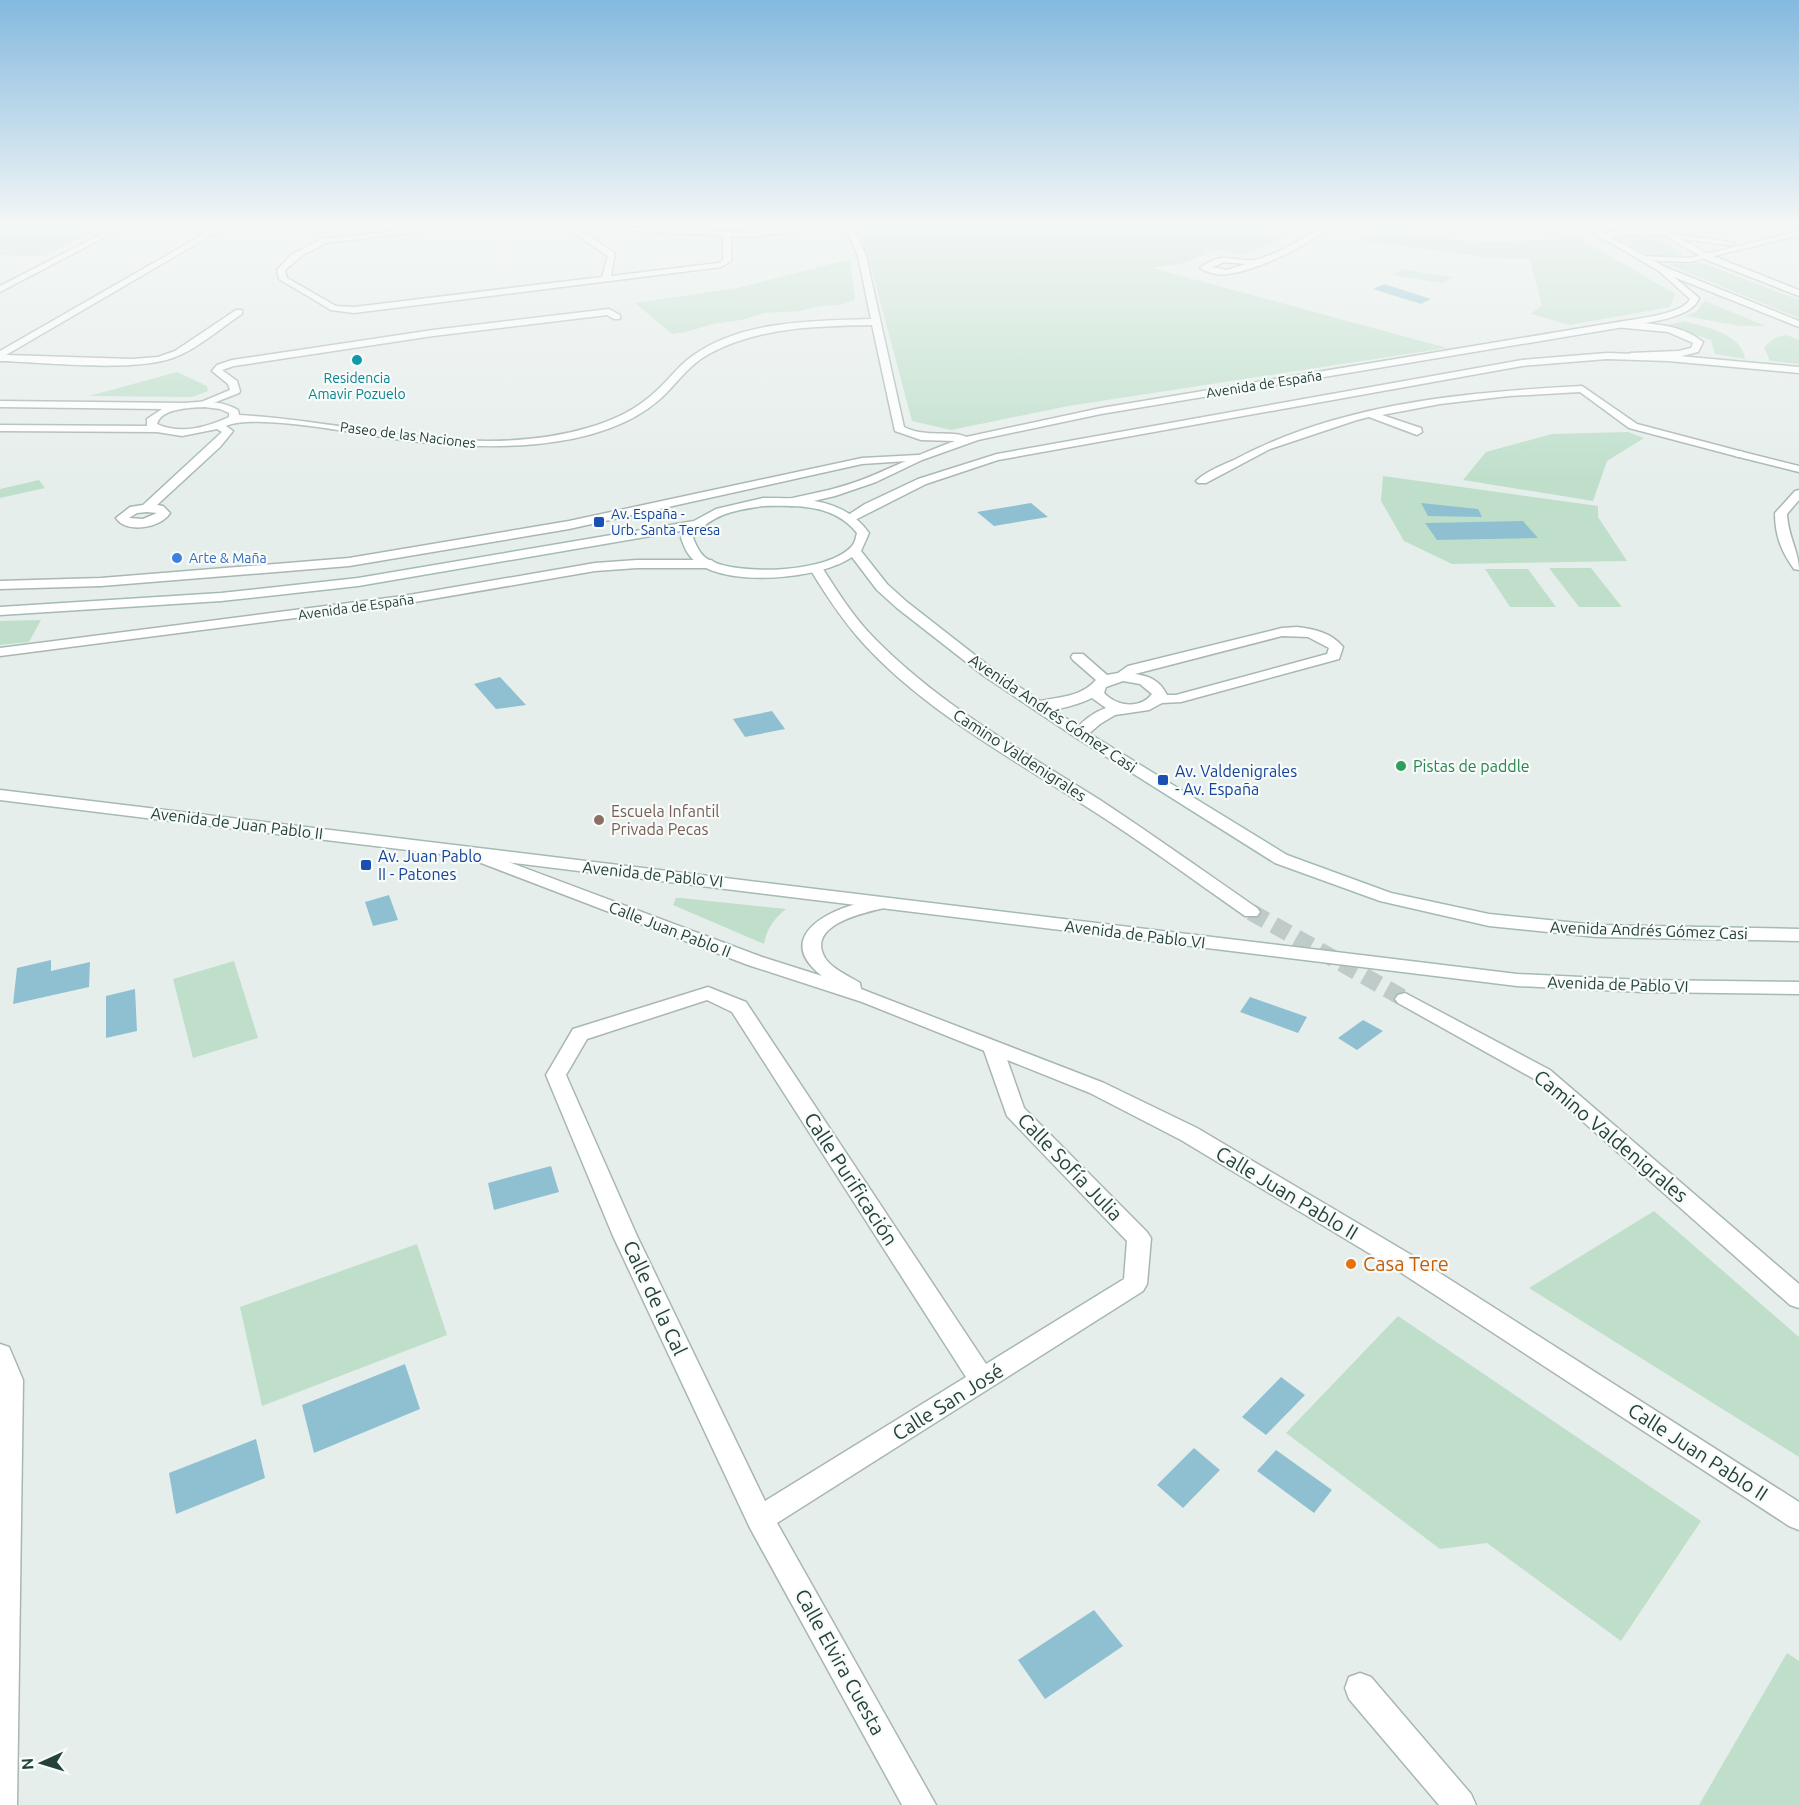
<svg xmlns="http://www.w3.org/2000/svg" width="1799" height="1805" viewBox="0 0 1799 1805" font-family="Ubuntu,sans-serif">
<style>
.green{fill:#bfdfcb}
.water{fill:#8fc0d2}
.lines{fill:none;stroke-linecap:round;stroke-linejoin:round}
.minor-tunnel{stroke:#bfcbc8;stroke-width:17;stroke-dasharray:17 9;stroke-linecap:butt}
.service-casing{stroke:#a8b7b3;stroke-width:3}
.minor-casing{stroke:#a8b7b3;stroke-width:3}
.tertiary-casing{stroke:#a8b7b3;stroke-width:3}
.secondary-casing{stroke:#a4bab5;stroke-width:3}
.service{fill:#fff;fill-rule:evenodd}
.minor{fill:#fff;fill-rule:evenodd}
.tertiary{fill:#fff;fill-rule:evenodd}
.secondary{fill:#fff;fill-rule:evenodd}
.culture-dot{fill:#0f9aa8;stroke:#f7fbf9;stroke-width:2}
.transit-dot{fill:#1a4fb4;stroke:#f7fbf9;stroke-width:2}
.shop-dot{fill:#3f7fe0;stroke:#f7fbf9;stroke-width:2}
.leisure-dot{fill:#2e9e5b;stroke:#f7fbf9;stroke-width:2}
.education-dot{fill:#8d6e63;stroke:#f7fbf9;stroke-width:2}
.food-dot{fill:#e8710a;stroke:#f7fbf9;stroke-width:2}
.labels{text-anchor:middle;stroke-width:4.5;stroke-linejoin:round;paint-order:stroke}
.far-culture-label{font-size:14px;fill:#0d838f;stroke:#f7fbf9}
.far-street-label{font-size:14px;fill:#25413c;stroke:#f7fbf9}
.far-transit-label{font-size:14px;fill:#164399;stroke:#f7fbf9;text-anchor:start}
.far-shop-label{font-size:14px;fill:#366cbe;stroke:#f7fbf9;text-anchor:start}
.street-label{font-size:16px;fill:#25413c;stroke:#f7fbf9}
.leisure-label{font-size:16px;fill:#27864d;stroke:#f7fbf9;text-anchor:start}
.transit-label{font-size:16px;fill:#164399;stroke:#f7fbf9;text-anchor:start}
.education-label{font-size:16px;fill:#785e54;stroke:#f7fbf9;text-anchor:start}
.near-street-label{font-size:20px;fill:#25413c;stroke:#f7fbf9}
.near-food-label{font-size:20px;fill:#c56008;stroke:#f7fbf9;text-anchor:start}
</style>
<rect width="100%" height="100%" fill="#e6eeeb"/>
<path class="green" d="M0,226H106L43,256L0,255Z
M854,226H1307C1293,235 1283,234 1267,232L1284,236L1244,255L1206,248L1213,251L1181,264L1152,268L1447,348L1068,406L951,430L912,421L869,259Z
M1381,226L1465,241L1502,242L1578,237L1675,294L1670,307L1570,325L1531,314L1542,305L1530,259L1492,258L1359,240Z
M1631,236L1655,238L1683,253L1681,256C1657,260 1640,250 1620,239Z
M850,259L855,300L839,305L821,306L799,311L764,313L742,320L713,324L686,332L672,334L635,303L738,288Z
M1703,263L1799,300V318L1667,264Z
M1402,269L1452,277L1443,283L1393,275Z
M1705,301L1766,326H1741L1685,316L1696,312Z
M1684,321C1704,327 1742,333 1745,359L1715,354L1711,340L1668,325Z
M1787,335L1799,340V364L1770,361L1764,347L1776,337Z
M177,372L207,386L208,391L192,397L89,396Z
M1628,432L1644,438L1607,461L1593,501L1463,480L1486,452L1552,434Z
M1383,476L1598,506V517L1627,561L1452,564L1404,541L1381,501Z
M39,480L45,488L0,498V489Z
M1549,568H1591L1622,607H1579Z
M1485,569H1528L1556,607H1510Z
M41,620L29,642L0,645V621Z
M676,898H681L786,909C774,919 767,928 764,944L673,905Z
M234,961L258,1038L193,1058L173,979Z
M1654,1211L1799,1337V1457L1529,1288Z
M417,1244L447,1335L262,1406L240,1307Z
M1398,1316L1701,1521L1621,1641L1487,1543L1440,1549L1286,1433Z
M1787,1653L1799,1661V1805H1699Z"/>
<path class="water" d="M1384,284L1431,299L1421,304L1373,289Z
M1031,503L1048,517L994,526L977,512Z
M1421,503L1478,509L1482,517L1428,516Z
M1523,521L1538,538L1437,540L1425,523Z
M500,677L526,705L496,709L474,684Z
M772,711L785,729L745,737L733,719Z
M389,895L398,920L373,926L365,902Z
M51,960V971L90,962L89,987L13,1004L17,968Z
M135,989L137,1031L106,1038V996Z
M1250,997L1307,1017L1298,1033L1240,1012Z
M1363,1020L1383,1031L1357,1050L1338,1038Z
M551,1166L559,1192L494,1210L488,1183Z
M405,1364L420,1409L314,1453L302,1405Z
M1281,1377L1305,1395L1266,1435L1242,1417Z
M256,1439L265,1478L176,1514L169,1473Z
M1194,1448L1220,1470L1183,1508L1157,1485Z
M1276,1450L1332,1490L1314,1513L1257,1471Z
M1094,1610L1123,1646L1045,1699L1018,1660Z"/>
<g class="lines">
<path class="minor-tunnel" d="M1251,912L1405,999"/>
<defs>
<path id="service" d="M609,309L620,315V319H614L607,315L433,336L234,366L222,370L237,381L240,391L239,393L203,407L194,405L230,390L228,384L212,371L217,365L232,360L433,330Z
M1618,322C1645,323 1681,323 1703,342L1698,352L1678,357L1633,358L1630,357V353L1678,351L1691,348L1693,343L1668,332L1615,327L1613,325Z
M1739,451L1799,466V472L1735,456V452Z
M918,455L922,456V460L862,464L569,529L349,566L101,586L0,589V581L101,578L349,558L569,521L862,458Z
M1297,627C1314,629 1332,633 1343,647L1339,659L1181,702L1162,703L1149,710L1115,715L1100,724L1085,737H1075L1072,734C1081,722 1092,713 1106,708L1092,698C1080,704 1041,717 1031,706C1041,695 1076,703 1096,680L1073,660L1071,657L1073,654H1083L1107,675L1118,673L1128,666L1282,628ZM1282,636L1308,637L1329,648L1327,654L1176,695H1167C1160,681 1150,676 1135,674ZM1123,681L1140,684L1152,694C1140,710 1116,706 1104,693L1106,687Z"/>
<path id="minor" d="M218,226H227L6,355L132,359L158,357L175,351L236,310H242V314C222,327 202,345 180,355C142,374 45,362 0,361V351Z
M445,226H467L326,243L303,255L285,270L287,278L336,306L354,307L602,277L608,256L563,226H572L615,253L611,276L719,263L723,260V236L592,228L588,226L751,233L819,226H841L751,237L731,236V261L721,267L354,313L331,310L279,279L277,270L291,255L321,239Z
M845,226H853L866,256L904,427C925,438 955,430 966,437L1101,408L1618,322C1635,319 1684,314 1690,299L1659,271V267H1662L1699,298C1692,320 1639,323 1618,328L1101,414L978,440L922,460L876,482L835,496L792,506L788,505V499C815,493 843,488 869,477C898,465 926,451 955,441L921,440L895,431L872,325C817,326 758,327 709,354C688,365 676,385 659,400C627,428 579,440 537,444C495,448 452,446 410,441C372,437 257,412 226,426L233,431L220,447L157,505L163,506L170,513C161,528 126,534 116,518L130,507L143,505L222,432L217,429L182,436L157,432L0,431V425L147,426V419L162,409L0,407V401L185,403C205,401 220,400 238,410L239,415C353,421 474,461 587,428C612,421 636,410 655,392C668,381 677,367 691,357C740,320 813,321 871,319L858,256ZM204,407L220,409L229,413V417C207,427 181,435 157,424C161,408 190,408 204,407ZM147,512L157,513L143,519L129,518L137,513Z
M1323,226H1331C1310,245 1256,271 1227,274C1219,276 1206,272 1200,268C1225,248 1237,265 1259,259C1281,252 1304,238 1323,226ZM1224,262L1246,264L1227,270L1212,267Z
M1626,230L1664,232L1735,243L1731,245C1690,242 1643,227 1603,239L1599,237L1609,232Z
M1799,231V235L1690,262L1641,260L1637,258L1641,256L1690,258Z
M1607,353L1668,355L1799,367V373L1668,361L1607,359L1522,366L998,460L926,484L855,520H847L845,517L865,504L918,479L997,454L1522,360Z
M1582,386L1637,424L1743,452L1745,454L1739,457L1629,428L1580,392L1509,396L1440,404L1382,415L1421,428L1422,432L1417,435L1369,417L1357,420L1270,449L1206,483H1198L1196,481C1206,471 1223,465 1236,459C1341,403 1465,392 1582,386Z
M637,560H711L717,564L711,568H637L595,571L403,604L0,656V648L403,596L595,563Z
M816,565L821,566C838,592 853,617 875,639C940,705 1022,751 1100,800C1153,835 1205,872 1257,908L1260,912L1257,916H1245C1192,879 1141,841 1087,807C1010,757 925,711 863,643C842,620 826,595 810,569Z
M708,987L746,1002L986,1364L1124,1279L1127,1241L1007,1116L983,1048L986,1043L993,1041L1000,1043L1003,1048L1024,1108L1147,1232L1151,1238L1147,1284L1143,1291L777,1523L936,1805H902L750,1528L613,1236L546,1075L573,1029ZM707,1000L732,1012L966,1377L765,1501L637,1236L566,1075L587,1039Z
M1405,993L1550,1070L1799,1284V1308L1790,1305L1536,1080L1398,1003L1395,999L1398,995Z
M0,1344L9,1347L23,1380L17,1805H0Z
M1360,1673L1371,1677L1471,1794L1476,1805H1439L1349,1699L1345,1688L1349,1677Z"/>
<path id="tertiary" d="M117,226H126L0,292V286Z
M1582,226H1591L1665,267L1799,321V327L1659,271Z
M1648,226H1657L1713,256L1799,290V296L1707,260Z
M1799,490V500L1787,514C1788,537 1799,551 1799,570L1794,569C1781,551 1775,535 1775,513L1795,491Z
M474,849L762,957L822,976C777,941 819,914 856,904C866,901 878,897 888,899L891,903L888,907C867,912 805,924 825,958C832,969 849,976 860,983L861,989L1104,1083L1197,1128L1413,1256L1799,1502V1530L1789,1526L1397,1270L1181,1140L1090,1093L862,1002L748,965L468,858L465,854L468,850Z"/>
<path id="secondary" d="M763,498C803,498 844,498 869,533L861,551L887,584L907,602L994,670L1085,731L1287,855L1391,893L1489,914L1597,925L1799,929V941L1597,937L1489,926L1380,901L1275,863L1075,737L984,676L897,608L877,590L852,557C820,579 732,587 699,564C688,557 685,549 681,538L686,530L358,586L221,601L0,615V607L221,593L358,578L694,521L716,509ZM763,506C797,505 834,504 857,533C856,537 855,543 852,546C829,573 738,576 709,560C700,555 697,547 693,538C710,514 736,510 763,506Z
M0,790L1517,974L1643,980L1799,982V994L1643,992L1517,986L0,800Z"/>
</defs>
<use href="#service" class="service-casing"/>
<use href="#minor" class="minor-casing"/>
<use href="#tertiary" class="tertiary-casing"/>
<use href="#secondary" class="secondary-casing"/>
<use href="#service" class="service"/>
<use href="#minor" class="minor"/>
<use href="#tertiary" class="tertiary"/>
<use href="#secondary" class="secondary"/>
</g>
<linearGradient id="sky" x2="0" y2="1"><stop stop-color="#84b9df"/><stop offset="0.47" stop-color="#f4f7f6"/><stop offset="1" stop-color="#f4f7f6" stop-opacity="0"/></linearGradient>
<rect width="1799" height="478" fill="url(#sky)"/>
<circle class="culture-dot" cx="357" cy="360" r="6"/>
<g class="transit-dot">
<rect x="593" y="516" width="12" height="12" rx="3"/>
<rect x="1157" y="774" width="12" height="12" rx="3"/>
<rect x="360" y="859" width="12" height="12" rx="3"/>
</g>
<circle class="shop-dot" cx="177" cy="558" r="6"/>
<circle class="leisure-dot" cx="1401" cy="766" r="6"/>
<circle class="education-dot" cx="599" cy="820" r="6"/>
<circle class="food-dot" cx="1351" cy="1264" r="6"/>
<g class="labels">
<g class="far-culture-label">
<text x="357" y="383">Residencia<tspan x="357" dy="16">Amavir Pozuelo</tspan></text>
</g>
<g class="far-street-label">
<text transform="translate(1264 384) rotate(-9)" y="5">Avenida de España</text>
<text transform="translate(408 435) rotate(7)" y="5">Paseo de las Naciones</text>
<text transform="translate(356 607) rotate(-8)" y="5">Avenida de España</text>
</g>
<g class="far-transit-label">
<text x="611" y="519">Av. España -<tspan x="611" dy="16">Urb. Santa Teresa</tspan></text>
</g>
<g class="far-shop-label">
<text x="189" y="563">Arte &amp; Maña</text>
</g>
<g class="street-label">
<text transform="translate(1053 713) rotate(34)" y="6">Avenida Andrés Gómez Casi</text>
<text transform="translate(1020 755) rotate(33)" y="6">Camino Valdenigrales</text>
<text transform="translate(237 823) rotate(7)" y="6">Avenida de Juan Pablo II</text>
<text transform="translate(653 874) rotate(6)" y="6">Avenida de Pablo VI</text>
<text transform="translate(670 929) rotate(21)" y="6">Calle Juan Pablo II</text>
<text transform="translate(1649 930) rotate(2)" y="6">Avenida Andrés Gómez Casi</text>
<text transform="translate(1135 934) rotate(7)" y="6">Avenida de Pablo VI</text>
<text transform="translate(1618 984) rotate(2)" y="6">Avenida de Pablo VI</text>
</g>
<g class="leisure-label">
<text x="1413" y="772">Pistas de paddle</text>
</g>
<g class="transit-label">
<text x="1175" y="777">Av. Valdenigrales<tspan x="1175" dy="18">- Av. España</tspan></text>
<text x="378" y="862">Av. Juan Pablo<tspan x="378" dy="18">II - Patones</tspan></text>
</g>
<g class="education-label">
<text x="611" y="817">Escuela Infantil<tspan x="611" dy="18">Privada Pecas</tspan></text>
</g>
<g class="near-street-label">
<text transform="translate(1611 1136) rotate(40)" y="7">Camino Valdenigrales</text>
<text transform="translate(1070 1167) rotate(46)" y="7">Calle Sofía Julia</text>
<text transform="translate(851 1179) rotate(57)" y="7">Calle Purificación</text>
<text transform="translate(1287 1193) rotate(31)" y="7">Calle Juan Pablo II</text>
<text transform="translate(655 1298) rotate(65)" y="7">Calle de la Cal</text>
<text transform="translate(948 1402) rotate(-32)" y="7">Calle San José</text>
<text transform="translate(1698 1452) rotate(33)" y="7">Calle Juan Pablo II</text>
<text transform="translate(840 1662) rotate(61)" y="7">Calle Elvira Cuesta</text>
</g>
<g class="near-food-label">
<text x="1363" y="1271">Casa Tere</text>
</g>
</g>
<g transform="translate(42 1763) rotate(266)" stroke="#f7fbf9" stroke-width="4.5" paint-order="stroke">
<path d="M0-4.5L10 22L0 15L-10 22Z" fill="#25413c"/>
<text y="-9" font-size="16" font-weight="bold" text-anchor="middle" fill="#25413c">N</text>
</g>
</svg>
